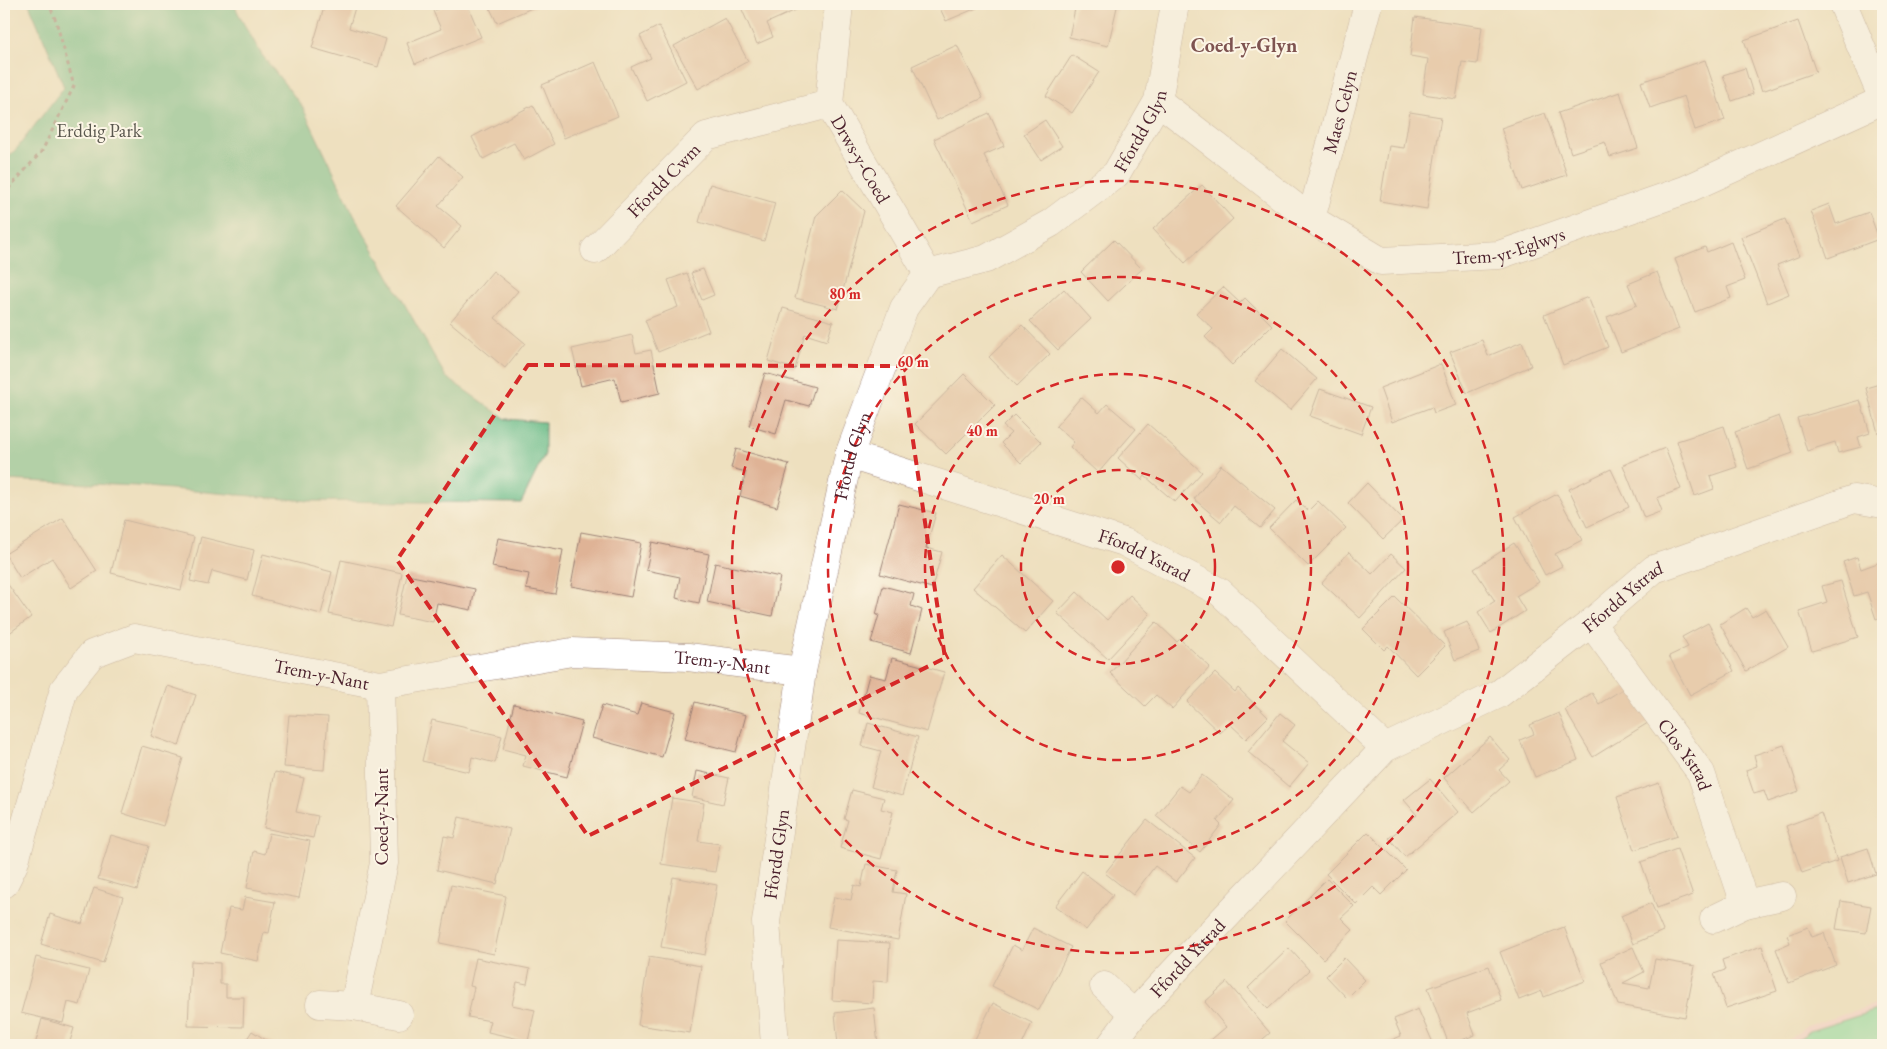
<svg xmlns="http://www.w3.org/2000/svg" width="1887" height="1049" viewBox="0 0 1887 1049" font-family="'EB Garamond',serif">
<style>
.built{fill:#f7cfd0}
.green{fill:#83dda3;stroke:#667e67}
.forest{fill:#6abc89;stroke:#5a6e5a}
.building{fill:#dfb396}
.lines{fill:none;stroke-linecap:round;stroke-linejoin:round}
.street-casing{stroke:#9c8075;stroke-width:29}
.path{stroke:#9c8075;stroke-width:3;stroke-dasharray:4 4;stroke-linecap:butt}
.street{stroke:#fff;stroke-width:28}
.marked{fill:none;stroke:#d62828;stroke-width:4;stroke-dasharray:10 6;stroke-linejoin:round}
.ring{fill:none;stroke:#d62828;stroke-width:2.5;stroke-dasharray:9 6}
.labels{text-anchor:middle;stroke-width:4;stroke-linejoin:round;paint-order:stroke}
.street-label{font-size:19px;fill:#4a1f2b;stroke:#fcf5e5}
.park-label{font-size:19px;fill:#5b584f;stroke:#fcf5e5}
.neighbourhood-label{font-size:20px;font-weight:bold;fill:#7e5350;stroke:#fcf5e5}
.centre{fill:#d62828;stroke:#fcf5e5;stroke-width:2.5}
.ring-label{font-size:15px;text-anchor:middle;font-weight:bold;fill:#d62828;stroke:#fcf5e5;stroke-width:4;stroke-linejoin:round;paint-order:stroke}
</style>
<rect width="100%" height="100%" fill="#fcf5e5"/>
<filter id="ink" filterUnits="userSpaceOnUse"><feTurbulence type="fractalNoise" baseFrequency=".02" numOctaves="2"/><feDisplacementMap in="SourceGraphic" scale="10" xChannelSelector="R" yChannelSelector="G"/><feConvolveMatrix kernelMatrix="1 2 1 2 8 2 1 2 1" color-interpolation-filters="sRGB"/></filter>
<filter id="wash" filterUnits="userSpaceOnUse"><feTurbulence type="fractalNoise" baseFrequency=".0096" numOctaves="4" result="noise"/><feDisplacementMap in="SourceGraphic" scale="20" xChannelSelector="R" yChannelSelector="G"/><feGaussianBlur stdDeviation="1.12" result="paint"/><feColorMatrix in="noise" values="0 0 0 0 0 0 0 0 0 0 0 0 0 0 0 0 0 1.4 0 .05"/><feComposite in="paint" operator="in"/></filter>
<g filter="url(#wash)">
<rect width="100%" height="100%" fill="#eee0bf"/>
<path class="built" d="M1883,1002V1045H1781L1807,1026Z"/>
<path class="green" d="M1883,1008V1045H1790L1810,1031Z"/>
<path class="forest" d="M29,4H234L241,19L262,55L302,106L354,215L446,377L506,419L545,422V454L521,503L309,501L136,486L4,480V162L18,147L64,87Z"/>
<g id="blocks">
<path class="building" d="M325,4H356L349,28L386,39L378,67L312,48Z
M451,4H467L481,37L415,64L407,43L441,29L433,11Z
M488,4H541L497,23Z
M744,4H796L798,9L767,23L773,37L757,44L740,5Z
M938,4H986L946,21Z
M1076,4H1106L1117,7L1108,46L1069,37Z
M1415,17L1482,27L1477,64L1462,62L1456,99L1423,94L1428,59L1410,56Z
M725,18L748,61L698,89L674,46Z
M1798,21L1816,72L1762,91L1744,40Z
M659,26L686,81L647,101L631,67L651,58L640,36Z
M957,45L983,98L937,120L912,66Z
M1072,55L1099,72L1072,113L1046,96Z
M1705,60L1725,120L1695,130L1684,96L1650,108L1641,82Z
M595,62L618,116L564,138L542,85Z
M1745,68L1753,94L1732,101L1723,75Z
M1620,92L1638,148L1610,157L1605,142L1571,153L1558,113Z
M533,105L554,144L524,160L514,143L483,159L472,137Z
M1410,112L1441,117L1427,209L1380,201L1389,146L1404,148Z
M989,113L1004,146L984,155L1008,205L973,221L934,139Z
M1545,113L1567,175L1522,190L1501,128Z
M1045,120L1062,146L1041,160L1024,134Z
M439,156L463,177L438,206L462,226L444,248L396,206Z
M710,184L775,203L764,241L699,222Z
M1202,185L1233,219L1185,263L1153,229Z
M842,190L864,211L838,309L795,298L816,216Z
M1829,204L1836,224L1869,212L1879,239L1828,258L1811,211Z
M1785,219L1800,256L1777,265L1789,294L1767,303L1741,237Z
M1114,240L1142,269L1108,301L1081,272Z
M1731,242L1745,280L1727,287L1731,298L1695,312L1675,259L1705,247L1707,252Z
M703,269L714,295L702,300L691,273Z
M493,271L518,291L495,318L525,343L505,368L450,322Z
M1657,272L1679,329L1621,352L1607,317L1637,305L1628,284Z
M687,273L709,331L658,352L645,320L678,307L668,280Z
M1223,287L1240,303L1245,298L1272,325L1232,365L1205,337L1213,329L1196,313Z
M1064,289L1091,319L1058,350L1030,321Z
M1588,297L1608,347L1563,365L1544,315Z
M783,308L833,322L827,341L805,334L795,369L768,361Z
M1022,325L1050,354L1017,386L989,357Z
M632,335L636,353L651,350L660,393L621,402L615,378L581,386L572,349Z
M1482,340L1488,356L1522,342L1531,366L1467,393L1450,352Z
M1282,349L1317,379L1290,410L1255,381Z
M1441,364L1456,405L1434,413L1432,407L1392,422L1380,388Z
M765,373L815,387L809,406L786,400L776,434L749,426Z
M964,374L995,405L946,454L915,424Z
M1883,383V432L1878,433L1866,388Z
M1320,389L1371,407L1361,434L1310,416Z
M1081,397L1099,413L1107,404L1136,429L1098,473L1070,447L1074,442L1056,426Z
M1860,400L1870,433L1858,437L1861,447L1838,453L1835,442L1807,451L1797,418Z
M1014,415L1041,442L1021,463L1001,443L1011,433L1003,426Z
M1779,416L1793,453L1748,469L1735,432Z
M1148,424L1202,472L1175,502L1145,476L1142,480L1118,458Z
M1724,426L1737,467L1710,476L1714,489L1695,496L1677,441Z
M1665,448L1681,489L1657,498L1662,511L1644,518L1623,465Z
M736,449L789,464L777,507L740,496L746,472L731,468Z
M1221,465L1275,510L1260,528L1234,506L1221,522L1194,499Z
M1611,469L1629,507L1587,527L1569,489Z
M1367,483L1403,520L1383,539L1348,503Z
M1557,494L1582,540L1555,554L1562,566L1545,575L1515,517Z
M1296,500L1308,511L1318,501L1346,528L1308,566L1269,528Z
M899,504L936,513L926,548L942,552L932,588L880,574Z
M63,518L97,571L71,588L52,558L20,578L5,554Z
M124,520L194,537L181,590L111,573Z
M581,532L641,543L631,597L571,586Z
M201,537L254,550L247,580L212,571L208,585L190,581Z
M498,538L563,550L555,594L526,589L529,574L492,567Z
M652,542L709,554L699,603L676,598L680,577L646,570Z
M1514,543L1539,582L1516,596L1525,611L1491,633L1478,612L1495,601L1474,569Z
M1349,552L1372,574L1391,554L1406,568L1360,618L1322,583Z
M263,554L332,572L321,614L252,596Z
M1002,555L1053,601L1025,633L973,588Z
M1857,557L1861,569L1883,561V616L1876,619L1867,592L1854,596L1843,562Z
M341,560L402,573L391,627L329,614Z
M715,563L780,577L772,616L707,602Z
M407,575L475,589L471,610L437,603L433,622L398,615Z
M4,579L31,617L4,637Z
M1841,581L1858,637L1812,651L1799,611L1827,602L1822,586Z
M883,586L914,594L911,606L922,610L911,653L871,642L879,615H876Z
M1077,592L1107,620L1130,595L1150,614L1108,659L1057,613Z
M1395,597L1445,646L1416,675L1388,646L1384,650L1363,629Z
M1746,608L1752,617L1766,609L1788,647L1746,671L1720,624Z
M1156,622L1177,642L1180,639L1210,667L1172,709L1156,695L1145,706L1110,673Z
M1467,622L1479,651L1455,660L1444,632Z
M1708,623L1734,671L1690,695L1669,656L1688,647L1682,637Z
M892,658L944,672L927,732L859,713L869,675L886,679Z
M1215,673L1235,692L1238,688L1268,717L1246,739L1230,724L1220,733L1187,702Z
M1629,685L1651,721L1593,757L1565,710L1592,693L1599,704Z
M168,686L196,695L179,746L151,736Z
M695,702L746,715L736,752L685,739Z
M641,703L675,712L662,757L592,738L602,705L637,715Z
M514,704L582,722L567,777L523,766L526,755L503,749Z
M1280,713L1295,725L1282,741L1309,763L1289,787L1248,752Z
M1559,713L1578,760L1535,777L1520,740L1534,734L1530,725Z
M289,715L328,717L324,770L284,767Z
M432,720L502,736L495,763L472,757L469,772L422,761Z
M868,723L918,737L902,796L871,787L881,751L862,746Z
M1490,737L1510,760L1499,770L1509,781L1474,812L1444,778Z
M1784,745L1799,791L1768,802L1764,791L1754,794L1746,770L1757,766L1754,755Z
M142,746L183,758L163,826L122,813Z
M697,771L729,778L723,804L692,797Z
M275,772L304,778L296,812L318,816L313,838L264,828Z
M1202,775L1234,800L1217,821L1221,825L1200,852L1156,816L1180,786L1189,792Z
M1430,779L1458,812L1405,857L1389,838L1417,815L1404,800Z
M1659,783L1677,836L1634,850L1617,797Z
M852,790L884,798L881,809L893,812L881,859L840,848L848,820L844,819Z
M672,798L704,803L698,841L720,844L715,872L661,864Z
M1821,813L1837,861L1802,873L1786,826Z
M459,817L510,829L497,884L437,870L444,836L454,838Z
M1147,820L1195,858L1176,882L1155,866L1133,895L1105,873Z
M1368,832L1406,870L1381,895L1373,887L1356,904L1326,874Z
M269,833L310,841L299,898L247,888L254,851L265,854Z
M111,835L149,846L137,890L98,879Z
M1868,848L1876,874L1848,883L1840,857Z
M1677,849L1693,895L1657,908L1641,862Z
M866,864L897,870L893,892L906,894L898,940L828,927L834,897L851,900L854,885L861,887Z
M1082,871L1113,895L1086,930L1055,906Z
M673,877L717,885L705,955L661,947Z
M1327,879L1354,906L1341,918L1353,930L1323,959L1285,921Z
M451,885L506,896L494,954L440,943Z
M94,888L123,897L103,963L41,944L50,914L82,924Z
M245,897L275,902L269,933L264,932L258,961L220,953L229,908L242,910Z
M1841,901L1871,906L1866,933L1836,929Z
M1651,903L1663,931L1633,944L1621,916Z
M1564,927L1585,981L1544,997L1542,991L1519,1000L1500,952Z
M1808,927L1812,937L1824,933L1836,965L1789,983L1776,949L1790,943L1787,935Z
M1033,928L1071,947L1039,1010L992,986L1013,945L1022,950Z
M836,940L890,943L888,982L873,981L872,1003L832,1000Z
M1762,946L1777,991L1726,1008L1714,974L1725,970L1722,960Z
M1633,947L1644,972L1623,983L1649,988L1655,959L1695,966L1685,1017L1618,1005L1601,962Z
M1289,948L1309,970L1268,1009L1248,988Z
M36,957L89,970L80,1005L68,1002L63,1023L21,1013Z
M649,957L701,966L690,1033L638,1025Z
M476,958L530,969L527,984L517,982L512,1005L535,1010L528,1041L488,1032L491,1021L468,1017L474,987L470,986Z
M1344,958L1365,980L1347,998L1326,976Z
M191,961L220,963V984H226V997H244L243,1027L188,1026Z
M1489,966L1501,1000L1467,1013L1475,1035L1449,1045L1428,988Z
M1227,982L1270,1033L1256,1045H1205L1226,1027L1205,1002Z
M993,1003L1032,1023L1022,1045H972Z
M874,1008L878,1045H838L835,1013Z
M1418,1009L1434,1045H1380L1401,1036L1394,1019Z
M42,1019L74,1028L69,1045H35Z
M252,1031L274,1045H243Z"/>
</g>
</g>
<g filter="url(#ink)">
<use href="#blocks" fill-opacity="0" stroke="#9c8075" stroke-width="1"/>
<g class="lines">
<defs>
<g id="street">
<path id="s1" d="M839,4L829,104L928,274"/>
<path d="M1843,4L1883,99"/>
<path id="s2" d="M1158,101L1311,219L1381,261L1499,255L1685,190L1883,100"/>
<path id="s3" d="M1311,219L1368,4"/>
<path id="s4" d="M595,250L706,136L829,104"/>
<path id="s5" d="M849,455L1124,542L1220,592L1385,748"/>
<path id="s6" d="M1591,623L1701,773L1745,904L1782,896"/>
<path d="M380,685L384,863L354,1006L399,1015"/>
<path id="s7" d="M4,884L14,864L64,689L92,654L134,638L380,685L572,652L688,657L802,671"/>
<path d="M1714,919L1745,904"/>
<path d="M1104,986L1134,1014"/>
<path d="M320,1004L354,1006"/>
<path id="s8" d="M775,1045L766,922L802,671L849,455L904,308L928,274L986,259L1051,223L1116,174L1158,101L1175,4"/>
<path id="s9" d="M1111,1045L1134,1014L1385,748L1499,694L1591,623L1654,569L1854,499L1883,504"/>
</g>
</defs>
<use href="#street" class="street-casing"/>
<path class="path" d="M4,196L10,187L42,151L74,86L56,21L49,4"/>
<use href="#street" class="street"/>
</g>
</g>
<path d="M0 0H1887V1049H0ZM528,365L902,366L945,658L588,836L397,560Z" fill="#eee0bf" fill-opacity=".55" fill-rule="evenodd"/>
<path class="marked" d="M528,365L902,366L945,658L588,836L397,560Z"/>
<g class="ring">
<circle cx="1118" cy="567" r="97"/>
<circle cx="1118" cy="567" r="193"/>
<circle cx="1118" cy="567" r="290"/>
<circle cx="1118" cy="567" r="386"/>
</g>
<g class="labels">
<g class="street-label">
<text dy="7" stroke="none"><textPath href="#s3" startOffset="111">Maes Celyn</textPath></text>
<text dy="7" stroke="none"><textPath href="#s8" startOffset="1062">Ffordd Glyn</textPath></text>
<text dy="7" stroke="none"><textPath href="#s1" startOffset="164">Drws-y-Coed</textPath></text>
<text dy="7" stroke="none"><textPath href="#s4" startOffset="98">Ffordd Cwm</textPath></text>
<text dy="7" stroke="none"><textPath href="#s2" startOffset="404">Trem-yr-Eglwys</textPath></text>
<text dy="7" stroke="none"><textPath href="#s8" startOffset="598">Ffordd Glyn</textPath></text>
<text dy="7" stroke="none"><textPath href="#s5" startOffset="312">Ffordd Ystrad</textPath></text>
<text dy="7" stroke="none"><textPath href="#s9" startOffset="688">Ffordd Ystrad</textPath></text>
<text dy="7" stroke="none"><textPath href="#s7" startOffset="890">Trem-y-Nant</textPath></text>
<text dy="7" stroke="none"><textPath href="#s7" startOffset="485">Trem-y-Nant</textPath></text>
<text dy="7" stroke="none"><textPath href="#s6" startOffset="162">Clos Ystrad</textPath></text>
<text transform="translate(381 817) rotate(-90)" y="7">Coed-y-Nant</text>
<text dy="7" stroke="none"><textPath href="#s8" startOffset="192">Ffordd Glyn</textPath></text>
<text dy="7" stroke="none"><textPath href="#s9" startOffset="116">Ffordd Ystrad</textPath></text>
</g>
<g class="park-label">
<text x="99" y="137">Erddig Park</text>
</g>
<g class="neighbourhood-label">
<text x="1244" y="52">Coed-y-Glyn</text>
</g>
</g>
<circle cx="1118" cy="567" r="8" class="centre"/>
<g class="ring-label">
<text x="845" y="299">80 m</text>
<text x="913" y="367">60 m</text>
<text x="982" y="436">40 m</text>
<text x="1049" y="504">20 m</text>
</g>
<rect width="1887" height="1049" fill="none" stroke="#fcf5e5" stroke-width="20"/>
</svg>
